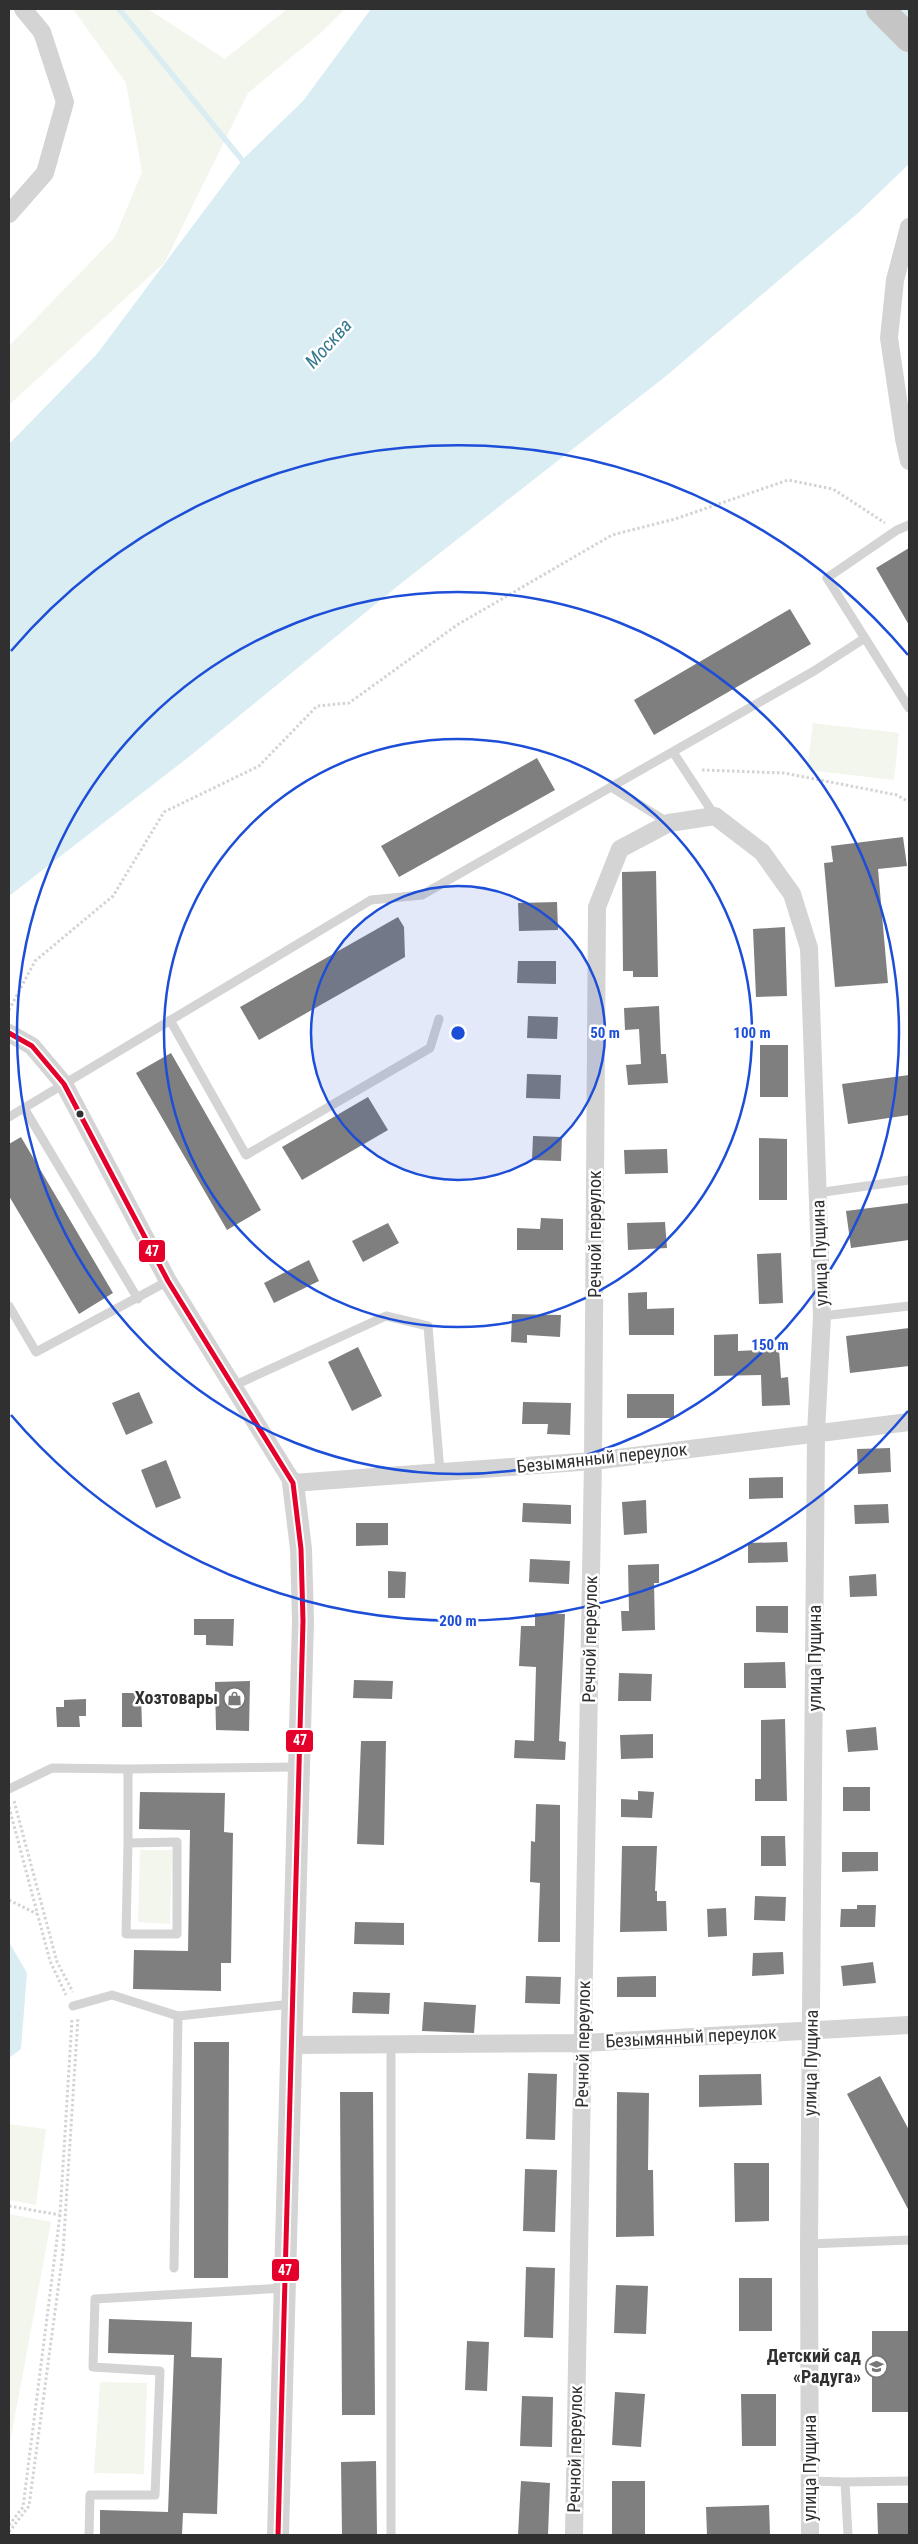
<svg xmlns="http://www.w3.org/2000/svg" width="918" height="2544" viewBox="0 0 918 2544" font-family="'Roboto Condensed',sans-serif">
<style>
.green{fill:#f3f6ed}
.water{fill:#daedf3}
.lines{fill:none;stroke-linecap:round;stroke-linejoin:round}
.stream{stroke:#daedf3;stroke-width:5.5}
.building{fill:#7f7f7f}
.path{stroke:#d4d4d4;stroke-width:3;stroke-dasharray:2.5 2.5;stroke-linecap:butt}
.service{stroke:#d4d4d4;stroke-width:9}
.minor{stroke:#d4d4d4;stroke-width:18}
.tertiary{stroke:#d4d4d4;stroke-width:22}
.trunk{stroke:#c5c5c5;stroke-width:28}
.bus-1-casing{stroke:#fff;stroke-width:9}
.bus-1{stroke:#e4002b;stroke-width:5}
.ring{fill:none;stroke:#1d4ed8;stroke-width:2.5}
.bus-dot{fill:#303030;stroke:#fff;stroke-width:2}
.labels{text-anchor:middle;stroke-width:5;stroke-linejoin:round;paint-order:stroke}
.street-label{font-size:18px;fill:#303030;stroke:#fff}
.poi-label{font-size:18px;font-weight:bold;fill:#303030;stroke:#fff;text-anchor:end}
.water-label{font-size:19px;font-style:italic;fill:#387a90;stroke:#fff}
.centre{fill:#1d4ed8;stroke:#fff;stroke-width:2.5}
.ring-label{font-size:15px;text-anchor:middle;font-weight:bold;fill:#1d4ed8;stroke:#fff;stroke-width:5;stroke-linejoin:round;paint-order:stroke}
.line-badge{stroke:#fff;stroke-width:2}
.badge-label{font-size:14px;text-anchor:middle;font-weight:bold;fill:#fff}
</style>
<rect width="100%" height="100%" fill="#fff"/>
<path class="green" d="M73,9H148L225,59L287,9H345L323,31L248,93L165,262L9,405V346L115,237L142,172L126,83Z
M813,723L899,733L894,780L807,770Z
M140,1850H172L170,1924L138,1922Z
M9,2124L46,2129L36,2205L9,2200Z
M9,2214L51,2222L9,2448Z
M100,2382L147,2383L144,2474L94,2473Z"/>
<path class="water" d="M371,9H909V164L858,213L666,376L399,585L190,756L9,896V444L97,354L242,160L303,101Z
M9,1942L27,1973L21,2049L9,2058Z"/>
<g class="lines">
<path class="stream" d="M119,9L242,160"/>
</g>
<path class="building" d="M909,548V625L876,568Z
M790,609L811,644L654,735L634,700Z
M537,758L555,790L399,877L381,846Z
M903,837L907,866L878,869L888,983L835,987L824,863L833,862L831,846Z
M656,871L658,977H633V971H623L622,872Z
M557,902L558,930L519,931L518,903Z
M398,917L404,927L405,957L259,1040L240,1007Z
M785,927L787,996L756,997L753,929Z
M518,961H556V984L517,983Z
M659,1006L661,1054H666L668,1083L628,1085L626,1065L641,1064L639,1029L625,1030L624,1008Z
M528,1016L558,1017L557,1039L527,1038Z
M760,1045H788V1097H760Z
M171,1053L261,1210L227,1230L136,1073Z
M527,1074L561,1075L560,1099L526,1098Z
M909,1075V1115L848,1124L842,1084Z
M368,1097L388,1130L302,1180L282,1147Z
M533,1136L562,1137L561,1161L532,1160Z
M21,1137L113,1293L79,1314L9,1196V1144Z
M759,1138L787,1139V1200H759Z
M667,1149L668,1173L625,1174L624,1150Z
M909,1203V1240L851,1248L846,1211Z
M541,1218L563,1219V1250H517V1228L540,1229Z
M665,1222L667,1248L628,1250L627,1223Z
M388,1223L399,1243L363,1262L352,1241Z
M781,1253L783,1303L759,1304L757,1254Z
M309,1260L319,1281L274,1303L264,1283Z
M647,1292V1309L674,1308V1335H629L628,1293Z
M512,1314L561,1315L560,1337L527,1335V1343L511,1342Z
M909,1328V1366L850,1373L846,1336Z
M738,1334V1351L779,1349L781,1378L788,1377L790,1405L762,1406L761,1375L714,1376V1335Z
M358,1347L382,1396L352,1411L328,1362Z
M139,1392L153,1423L126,1435L112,1403Z
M627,1394H674V1418H627Z
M523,1402L571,1403L570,1435L547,1434L548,1424H522Z
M890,1448L891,1472L858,1474L857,1449Z
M166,1460L181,1498L156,1508L141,1470Z
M783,1477V1498L749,1499V1478Z
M646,1500L647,1533L624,1535L622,1502Z
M523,1503L571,1505V1524L522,1522Z
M888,1504L889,1523L855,1524L854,1505Z
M356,1523H388V1545L356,1546Z
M787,1542L788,1562L748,1563V1543Z
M530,1559L570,1561L569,1584L529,1582Z
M659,1564V1583H654L655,1630L622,1631L621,1611H629L628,1565Z
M388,1571L406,1572L405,1598H388Z
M876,1574L877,1596L850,1597L849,1576Z
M756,1606H788V1633L756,1632Z
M535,1613L565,1614L559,1741L566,1742L565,1760L514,1758L515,1740L534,1741L536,1667L519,1666L521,1626H535Z
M194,1619H234L233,1646L206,1645V1635H194Z
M785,1662L786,1688H744V1663Z
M619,1673L652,1674L651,1701H618Z
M354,1680L393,1681L392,1699L353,1698Z
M250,1681L249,1731L216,1730L215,1682Z
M122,1693H141L142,1727H122Z
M86,1699V1716H79L80,1727H57L56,1707H64V1700Z
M785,1719L787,1801H755V1779H761V1720Z
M876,1727L878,1750L848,1752L846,1730Z
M653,1734V1758L621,1759L620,1735Z
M361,1741H386L384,1845L357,1844Z
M843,1787H870V1811H843Z
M638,1791L654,1792L652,1818L621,1817V1799L638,1800Z
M140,1792L225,1793L224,1832L233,1833L231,1963H221V1991L133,1989L134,1950L188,1951L190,1830L139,1829Z
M536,1804L560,1805V1942H538L540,1883L530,1882L531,1841L535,1842Z
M761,1836H785L786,1866H761Z
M622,1846H657L655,1891H657V1901H666L667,1931L620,1932Z
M842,1852H878V1871L842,1872Z
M755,1896L786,1897L785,1921L754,1920Z
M857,1905H876L875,1927H840L841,1909H857Z
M726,1908L727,1936L708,1937L707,1909Z
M355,1922L404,1923V1945L354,1944Z
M783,1952L784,1974L752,1976L753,1953Z
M873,1962L876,1983L843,1986L841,1966Z
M526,1976L561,1977L560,2004L525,2003Z
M656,1976V1997H617V1977Z
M353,1992L390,1993L389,2014L352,2013Z
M424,2002L476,2005L474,2033L422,2031Z
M194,2042H229L228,2278H194Z
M528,2073L557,2074L555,2140L526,2139Z
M761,2074L762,2105L699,2107V2075Z
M880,2076L909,2130V2211L847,2094Z
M340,2092H373L375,2415H342Z
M617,2092L649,2093L648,2170H653L654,2236L616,2237Z
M734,2163H769V2221L735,2222Z
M525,2169L557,2170L555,2232L523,2231Z
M526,2267L555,2268L553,2338L524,2337Z
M739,2278H772V2331H739Z
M616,2285L648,2286L646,2334L614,2333Z
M109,2319L192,2322L191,2357L222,2358L217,2514L183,2513L182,2535H100V2510L168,2512L174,2355L108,2353Z
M872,2331H909V2412H872Z
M467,2341L489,2342L487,2391L465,2390Z
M615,2392L645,2394L641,2447L612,2445Z
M741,2394H776V2446H742Z
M522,2396L553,2397L552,2447L520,2446Z
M376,2461L377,2535H342L341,2462Z
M521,2481L550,2483L548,2535H518Z
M612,2481H645V2535H612Z
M877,2503H909V2535H878Z
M769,2505L770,2534L707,2535L706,2507Z"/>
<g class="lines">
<path class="path" d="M702,770L784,773L897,795L909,802
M9,1010L35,961L113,896L164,812L259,766L317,706L349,703L457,625L612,535L675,519L788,480L833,489L885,523
M14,1801L57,1962L73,1992
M9,1807L50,1961L66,1995
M9,1900L37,1914
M9,2206L60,2215
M9,2525L23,2507L60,2215L72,2019
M9,2532L29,2506L63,2252L78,2017"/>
<path class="service" d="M909,525L897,530L827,578L909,708
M673,752L715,816
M611,787L669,823
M170,1020L246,1155L430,1048L439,1019
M24,1108L138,1299
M9,1117L371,900L422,895L814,671L865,638
M817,1193L909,1180
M9,1306L36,1352L168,1281
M822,1316L909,1306
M233,1386L386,1316L428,1326L440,1472
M9,1789L52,1768L128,1769
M128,1843L126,1934H177V1842L128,1843V1769L298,1767
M73,2006L112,1995L178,2016
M809,2244L909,2240
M174,2268L178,2016L292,2004
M810,2481L845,2482
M89,2535L90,2495H155L160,2371L93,2367L95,2299L284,2288
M391,2535V2044
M848,2535L845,2482L909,2481"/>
<path class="minor" d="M9,214L45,173L65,102L42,32L23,9
M909,227L895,280L889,338L904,439L909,461
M9,1033L32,1046L64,1084L168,1281L293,1483L593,1461L909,1422
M292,2045L583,2043L909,2025
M574,2535L593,1461L597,907L620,849L669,823L715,816L762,852L792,894L809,948L822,1316L816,1433L809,2244L810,2535"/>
<path class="tertiary" d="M278,2535L303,1621L301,1549L293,1483"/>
<path class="trunk" d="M880,9L909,38"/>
<defs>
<path id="bus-1" d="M9,1033L32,1046L64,1084L168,1281L293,1483L301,1549L303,1621L278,2535"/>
</defs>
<use href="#bus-1" class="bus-1-casing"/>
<use href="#bus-1" class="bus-1"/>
</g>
<circle cx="458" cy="1033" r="147" fill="#1d4ed8" fill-opacity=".12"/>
<g class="ring">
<circle cx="458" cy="1033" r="147"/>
<circle cx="458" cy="1033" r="294"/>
<circle cx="458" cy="1033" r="441"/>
<path d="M908 1411A588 588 0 0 1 11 1415M11 651A588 588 0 0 1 908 655"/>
</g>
<defs>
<symbol id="shop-ring" viewBox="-11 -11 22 22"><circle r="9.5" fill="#fff" stroke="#787878" stroke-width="1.5"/><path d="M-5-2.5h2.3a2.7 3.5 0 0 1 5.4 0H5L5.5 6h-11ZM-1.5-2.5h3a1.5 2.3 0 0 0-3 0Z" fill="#787878"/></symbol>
<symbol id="school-ring" viewBox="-11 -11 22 22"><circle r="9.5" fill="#fff" stroke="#787878" stroke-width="1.5"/><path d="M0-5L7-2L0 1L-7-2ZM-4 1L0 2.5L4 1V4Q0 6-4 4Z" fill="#787878"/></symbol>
</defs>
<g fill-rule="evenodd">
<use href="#shop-ring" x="222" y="1686" width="25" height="25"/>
<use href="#school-ring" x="864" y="2354" width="25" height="25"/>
</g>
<circle class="bus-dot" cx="80" cy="1114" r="4.5"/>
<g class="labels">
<g class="street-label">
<text transform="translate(595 1234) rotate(-90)" y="6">Речной переулок</text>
<text transform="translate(820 1253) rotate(-92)" y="6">улица Пущина</text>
<text transform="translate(602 1458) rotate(-6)" y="6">Безымянный переулок</text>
<text transform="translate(590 1639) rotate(-89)" y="6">Речной переулок</text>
<text transform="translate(815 1658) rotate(-90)" y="6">улица Пущина</text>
<text transform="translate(691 2037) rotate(-3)" y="6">Безымянный переулок</text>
<text transform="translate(583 2044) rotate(-89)" y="6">Речной переулок</text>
<text transform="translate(811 2063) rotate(-89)" y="6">улица Пущина</text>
<text transform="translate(575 2449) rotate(-89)" y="6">Речной переулок</text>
<text transform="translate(810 2468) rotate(-90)" y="6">улица Пущина</text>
</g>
<g class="poi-label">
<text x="218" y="1704">Хозтовары</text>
<text x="861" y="2362">Детский сад<tspan x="861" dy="21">«Радуга»</tspan></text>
</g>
<g class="water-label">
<text transform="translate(328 343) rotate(-48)" y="7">Москва</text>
</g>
</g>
<circle cx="458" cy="1033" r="8" class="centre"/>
<g class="ring-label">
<text x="605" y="1038">50 m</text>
<text x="752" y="1038">100 m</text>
<text x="770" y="1350">150 m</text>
<text x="458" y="1626">200 m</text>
</g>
<g class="line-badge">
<rect x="138" y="1239" width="28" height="24" rx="5" fill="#e4002b"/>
<rect x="285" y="1729" width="29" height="24" rx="5" fill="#e4002b"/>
<rect x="271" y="2258" width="29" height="24" rx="5" fill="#e4002b"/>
</g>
<g class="badge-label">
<text x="152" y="1256">47</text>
<text x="300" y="1745">47</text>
<text x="285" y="2275">47</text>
</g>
<rect width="918" height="2544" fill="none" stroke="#303030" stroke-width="20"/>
</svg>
